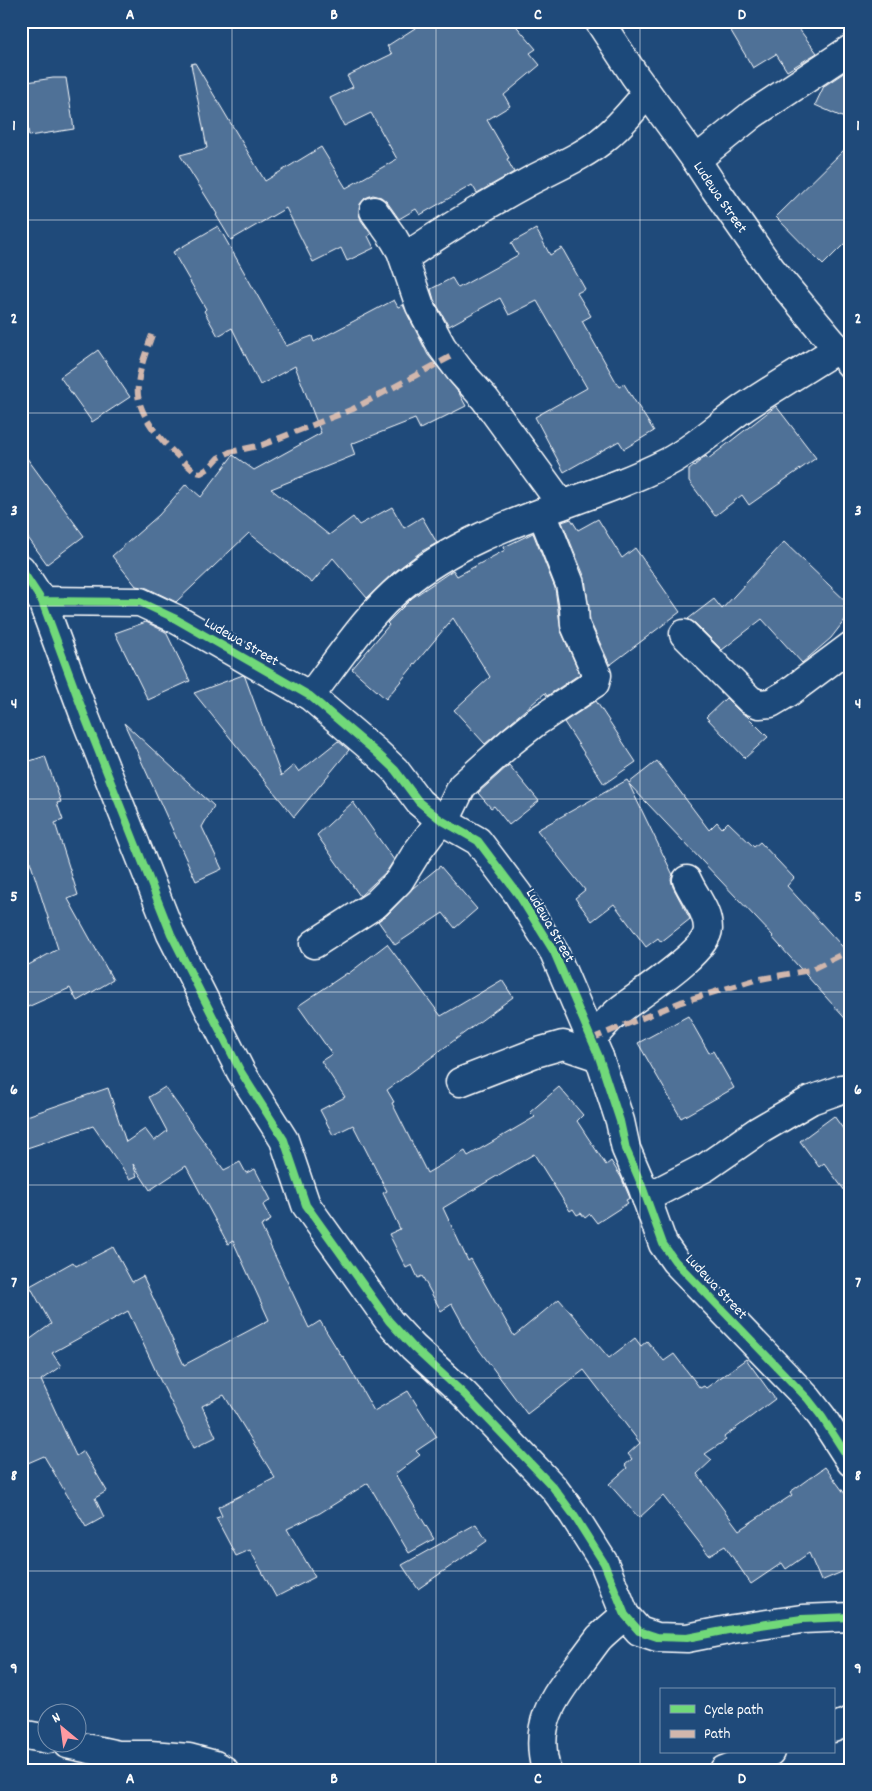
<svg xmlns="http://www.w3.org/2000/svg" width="872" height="1791" viewBox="0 0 872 1791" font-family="Dekko,sans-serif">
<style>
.building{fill:#507197;stroke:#fff}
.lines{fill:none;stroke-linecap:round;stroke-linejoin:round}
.minor-casing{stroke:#fff;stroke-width:31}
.minor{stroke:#1f4a7a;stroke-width:28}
.quiet{stroke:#d1b7ad;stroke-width:6;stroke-dasharray:12 6;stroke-linecap:butt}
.cycleway-casing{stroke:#1f4a7a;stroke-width:11}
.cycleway{stroke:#71d979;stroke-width:8}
.grid{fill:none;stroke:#fff;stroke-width:1;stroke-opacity:0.55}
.labels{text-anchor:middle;stroke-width:4.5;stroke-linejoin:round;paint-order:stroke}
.street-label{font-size:15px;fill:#fff;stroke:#1f4a7a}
.neatline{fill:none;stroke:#fff;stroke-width:2}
.grid-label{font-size:16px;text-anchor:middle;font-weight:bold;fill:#fff}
</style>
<rect width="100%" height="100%" fill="#1f4a7a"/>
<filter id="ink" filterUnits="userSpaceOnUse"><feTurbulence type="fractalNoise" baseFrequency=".02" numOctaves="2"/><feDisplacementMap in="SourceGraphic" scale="10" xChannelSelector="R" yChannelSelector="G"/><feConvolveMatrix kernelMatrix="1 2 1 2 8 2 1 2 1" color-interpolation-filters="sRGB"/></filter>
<g filter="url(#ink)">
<path class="building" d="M426,21H512L536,49L530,53L540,65L504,95L510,106L487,120L509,158L507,159L514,172L477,193L472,185L420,215L416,209L399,219L387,202L381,197L373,195L365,198L360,204L359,213L361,220L371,234L368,236L374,248L347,261L341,248L313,262L286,208L231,240L216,215L217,214L180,155L207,148L191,64L195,63L265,181L321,147L346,188L397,159L371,113L344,126L330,98L353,87L347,76L392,54L387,46Z
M725,21H793L817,53L787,71L776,54L753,68Z
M851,68V121L815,105L824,86Z
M53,78H66L74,129L29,136L21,83Z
M851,143V237L823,265L776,217Z
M218,226L286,346L312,336L314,342L394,300L398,307L403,305L428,355L459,393L466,406L420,429L415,419L351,444L355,455L271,489L329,535L353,517L359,525L392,507L404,528L422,517L437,543L422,551L393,573L367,598L333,558L312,583L249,533L176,602L147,588L136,586L112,556L159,515L186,484L201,497L233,455L254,470L321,433L295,366L260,385L232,328L218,336L204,311L206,309L173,252Z
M536,229L550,255L562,248L585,289L577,293L591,316L582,321L619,387L624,384L654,431L624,449L619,441L564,472L535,417L587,388L537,301L509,315L500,298L449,326L434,300L431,289L452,278L458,288L518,255L511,243Z
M98,350L130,397L92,422L60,377Z
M776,406L816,458L749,505L742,495L715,516L689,481V470L706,456L708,459Z
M21,450L84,536L47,564L21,528Z
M571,519L578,530L598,519L622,558L635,548L680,612L610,665L590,621L585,578L562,522Z
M533,533L555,588L561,631L580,674L547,696L545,693L485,744L454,710L490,677L453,618L386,699L352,669L389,625L387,623L412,598L453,570L457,576L505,550L504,547Z
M784,542L851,606V612L831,638L802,663L762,619L722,650L695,623L688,619L714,599L722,609Z
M146,622L166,632L190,681L148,700L115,633Z
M243,675L245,677L281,776L294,765L299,772L338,741L349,750L294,817L194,693Z
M726,698L739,711L747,716L768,737L745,758L706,717Z
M596,701L636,762L604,784L564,722Z
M124,723L214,806L202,827L222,869L196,881Z
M45,756L61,802L57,803L63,820L55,823L78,895L68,899L113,980L77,1001L70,988L21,1010V969L58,949L27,852L29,851L21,825V764Z
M657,761L709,830L717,822L722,828L728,822L754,847L760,842L794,878L787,886L851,956V1025L772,937L773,936L629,784L673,875L671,879L673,887L690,919L661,942L658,938L646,947L614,904L592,921L575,898L585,890L537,830L627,780L629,783Z
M509,765L539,801L509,825L494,806L491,808L478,793Z
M353,802L394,860L387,871L360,896L317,835Z
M440,866L477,909L455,928L443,913L395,945L378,921L387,915L413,888Z
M387,944L441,1016L502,980L513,997L387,1090L394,1102L392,1103L427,1173L465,1151L468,1156L535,1117L530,1112L559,1087L583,1115L577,1121L606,1165L611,1161L621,1177L630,1198L626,1200L628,1203L597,1223L590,1214L585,1218L581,1213L577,1215L573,1209L570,1211L534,1154L443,1208L468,1261L471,1259L514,1336L559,1299L609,1358L635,1338L641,1346L647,1341L664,1361L674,1354L700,1388L704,1386L706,1388L746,1359L775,1399L724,1437L726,1440L705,1454L712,1460L697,1474L739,1530L792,1495L790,1492L825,1467L851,1502V1568L821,1581L809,1553L786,1569L782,1563L751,1584L725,1546L709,1555L663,1496L639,1518L609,1484L627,1468L625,1465L632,1459L628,1454L640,1443L584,1370L527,1414L471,1339L452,1304L441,1311L422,1276L418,1278L412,1265L406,1268L389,1234L400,1229L383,1193L387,1191L353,1125L333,1135L320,1110L345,1097L321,1061L332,1054L298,1006L347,973L348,974Z
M688,1016L709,1053L713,1051L734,1088L681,1118L638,1043Z
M165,1087L224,1170L240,1162L246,1173L255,1169L271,1200L263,1205L271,1220L261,1226L309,1328L320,1321L342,1357L343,1356L374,1411L408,1391L437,1437L416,1451L420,1455L395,1474L434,1539L409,1553L368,1483L320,1513L287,1529L315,1577L276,1597L250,1550L236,1556L216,1518L222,1516L218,1507L275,1478L224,1395L202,1406L216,1437L194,1448L159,1378L128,1311L52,1353L61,1366L41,1380L76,1456L83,1451L107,1491L95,1498L104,1517L86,1527L44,1456L21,1466V1335L25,1343L51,1324L30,1286L73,1262L76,1266L113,1247L132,1282L143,1276L184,1365L269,1320L233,1241L228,1244L186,1166L150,1190L133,1164L137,1176L130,1179L93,1126L21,1150V1118L108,1088L126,1142L145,1129L154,1141L167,1131L149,1097Z
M834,1116L851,1140V1199L824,1163L819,1167L800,1141Z
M476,1524L487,1541L418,1589L402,1565Z"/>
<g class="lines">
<defs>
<g id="minor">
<path id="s1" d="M599,21L635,76L696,160L713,186L771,269L851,365"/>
<path d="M696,160L753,114L851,49"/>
<path d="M374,211L394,239L401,251L420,306L442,347L460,371L485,399L562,505"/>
<path d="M404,258C444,230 486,205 528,182C554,168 583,157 605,138C621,125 634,109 647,93"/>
<path d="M21,569L42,601L85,717L171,934L241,1072L284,1140L306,1205L389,1321L413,1347L464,1394L553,1487L573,1514L604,1563L625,1615L639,1631L657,1637L687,1638L733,1629L802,1619L851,1617"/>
<path d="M42,601L140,602L174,618L310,696L377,753L395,770L419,802L431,812L441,820L478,841L518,894L554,952L599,1057L620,1121L626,1149L642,1186L663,1244L675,1261L808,1399L822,1417L851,1462"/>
<path d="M684,634L750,700L759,704L771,703L788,693L851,646"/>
<path d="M310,696C339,659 366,616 402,586C478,522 581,506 668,462C695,448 719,425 745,407C775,387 807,368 837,349"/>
<path d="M314,944L376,904L399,881L417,852L441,820L448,815L462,786L512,741L536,722L595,683L597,675L575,625L574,608L570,584L542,513"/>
<path d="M591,1039C601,1029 610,1017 621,1009C640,994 707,952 708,929C708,911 694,896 687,880"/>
<path d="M460,1082L535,1053L563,1045L599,1057"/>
<path d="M646,1198L706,1167L758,1131L811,1100L842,1089L851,1088"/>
<path d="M833,1728L851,1721"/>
<path d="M21,1734L48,1739"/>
<path d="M67,1744L118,1755H150L189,1758L215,1765L224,1770"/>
<path d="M546,1770C534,1725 552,1699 578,1666C585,1657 592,1647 599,1638C607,1630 616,1623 625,1615"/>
<path d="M724,1770L770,1752"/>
</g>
</defs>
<use href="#minor" class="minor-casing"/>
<use href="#minor" class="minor"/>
<path class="quiet" d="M152,335C146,352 136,377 138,395C142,425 174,453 195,472L201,473L209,468L218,458L230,452L262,445L353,409L450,357
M591,1039L681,1002L755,980L810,970L851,950"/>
<defs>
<path id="cycleway" d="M21,569L42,601L85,717L171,934L241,1072L284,1140L306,1205L389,1321L413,1347L464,1394L553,1487L573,1514L604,1563L625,1615L639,1631L657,1637L687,1638L733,1629L802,1619L851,1617
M42,601L140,602L174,618L310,696L377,753L395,770L419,802L431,812L441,820L478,841L518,894L554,952L599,1057L620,1121L626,1149L642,1186L663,1244L675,1261L808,1399L822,1417L851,1462"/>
</defs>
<use href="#cycleway" class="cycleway-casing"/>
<use href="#cycleway" class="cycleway"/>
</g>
</g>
<path class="grid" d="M232,21V1770M436,21V1770M640,21V1770M21,220H851M21,413H851M21,606H851M21,799H851M21,992H851M21,1185H851M21,1378H851M21,1571H851"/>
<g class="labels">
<g class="street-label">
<text dy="5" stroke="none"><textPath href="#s1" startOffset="214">Ludewa Street</textPath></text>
<text transform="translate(242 641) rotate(30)" y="5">Ludewa Street</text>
<text transform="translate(551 925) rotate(60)" y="5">Ludewa Street</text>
<text transform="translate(717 1286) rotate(47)" y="5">Ludewa Street</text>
</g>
</g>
<rect width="872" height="1791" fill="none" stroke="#1f4a7a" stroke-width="55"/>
<rect x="660" y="1688" width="175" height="65" fill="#1f4a7a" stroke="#7992af"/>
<rect x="670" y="1705" width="25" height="8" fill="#71d979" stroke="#7992af"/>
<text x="704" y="1714" font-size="15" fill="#ffffff">Cycle path</text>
<rect x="670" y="1730" width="25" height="8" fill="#d1b7ad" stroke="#7992af"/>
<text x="704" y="1738" font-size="15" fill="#ffffff">Path</text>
<g transform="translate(62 1728) rotate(331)"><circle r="24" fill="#1f4a7a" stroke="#7992af"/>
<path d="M0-4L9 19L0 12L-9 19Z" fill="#ff9aa2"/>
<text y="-8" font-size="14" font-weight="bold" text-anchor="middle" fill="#ffffff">N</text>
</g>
<rect x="28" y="28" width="816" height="1736" class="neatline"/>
<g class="grid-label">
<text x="130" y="19">A</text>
<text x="334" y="19">B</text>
<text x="538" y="19">C</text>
<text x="742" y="19">D</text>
<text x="14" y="130">1</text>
<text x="858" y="130">1</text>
<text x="14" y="323">2</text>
<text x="858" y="323">2</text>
<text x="14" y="515">3</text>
<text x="858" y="515">3</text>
<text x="14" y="708">4</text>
<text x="858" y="708">4</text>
<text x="14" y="901">5</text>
<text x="858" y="901">5</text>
<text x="14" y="1094">6</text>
<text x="858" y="1094">6</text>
<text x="14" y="1287">7</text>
<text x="858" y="1287">7</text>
<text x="14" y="1480">8</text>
<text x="858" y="1480">8</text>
<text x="14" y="1673">9</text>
<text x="858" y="1673">9</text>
<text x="130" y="1783">A</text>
<text x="334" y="1783">B</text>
<text x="538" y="1783">C</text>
<text x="742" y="1783">D</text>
</g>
</svg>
